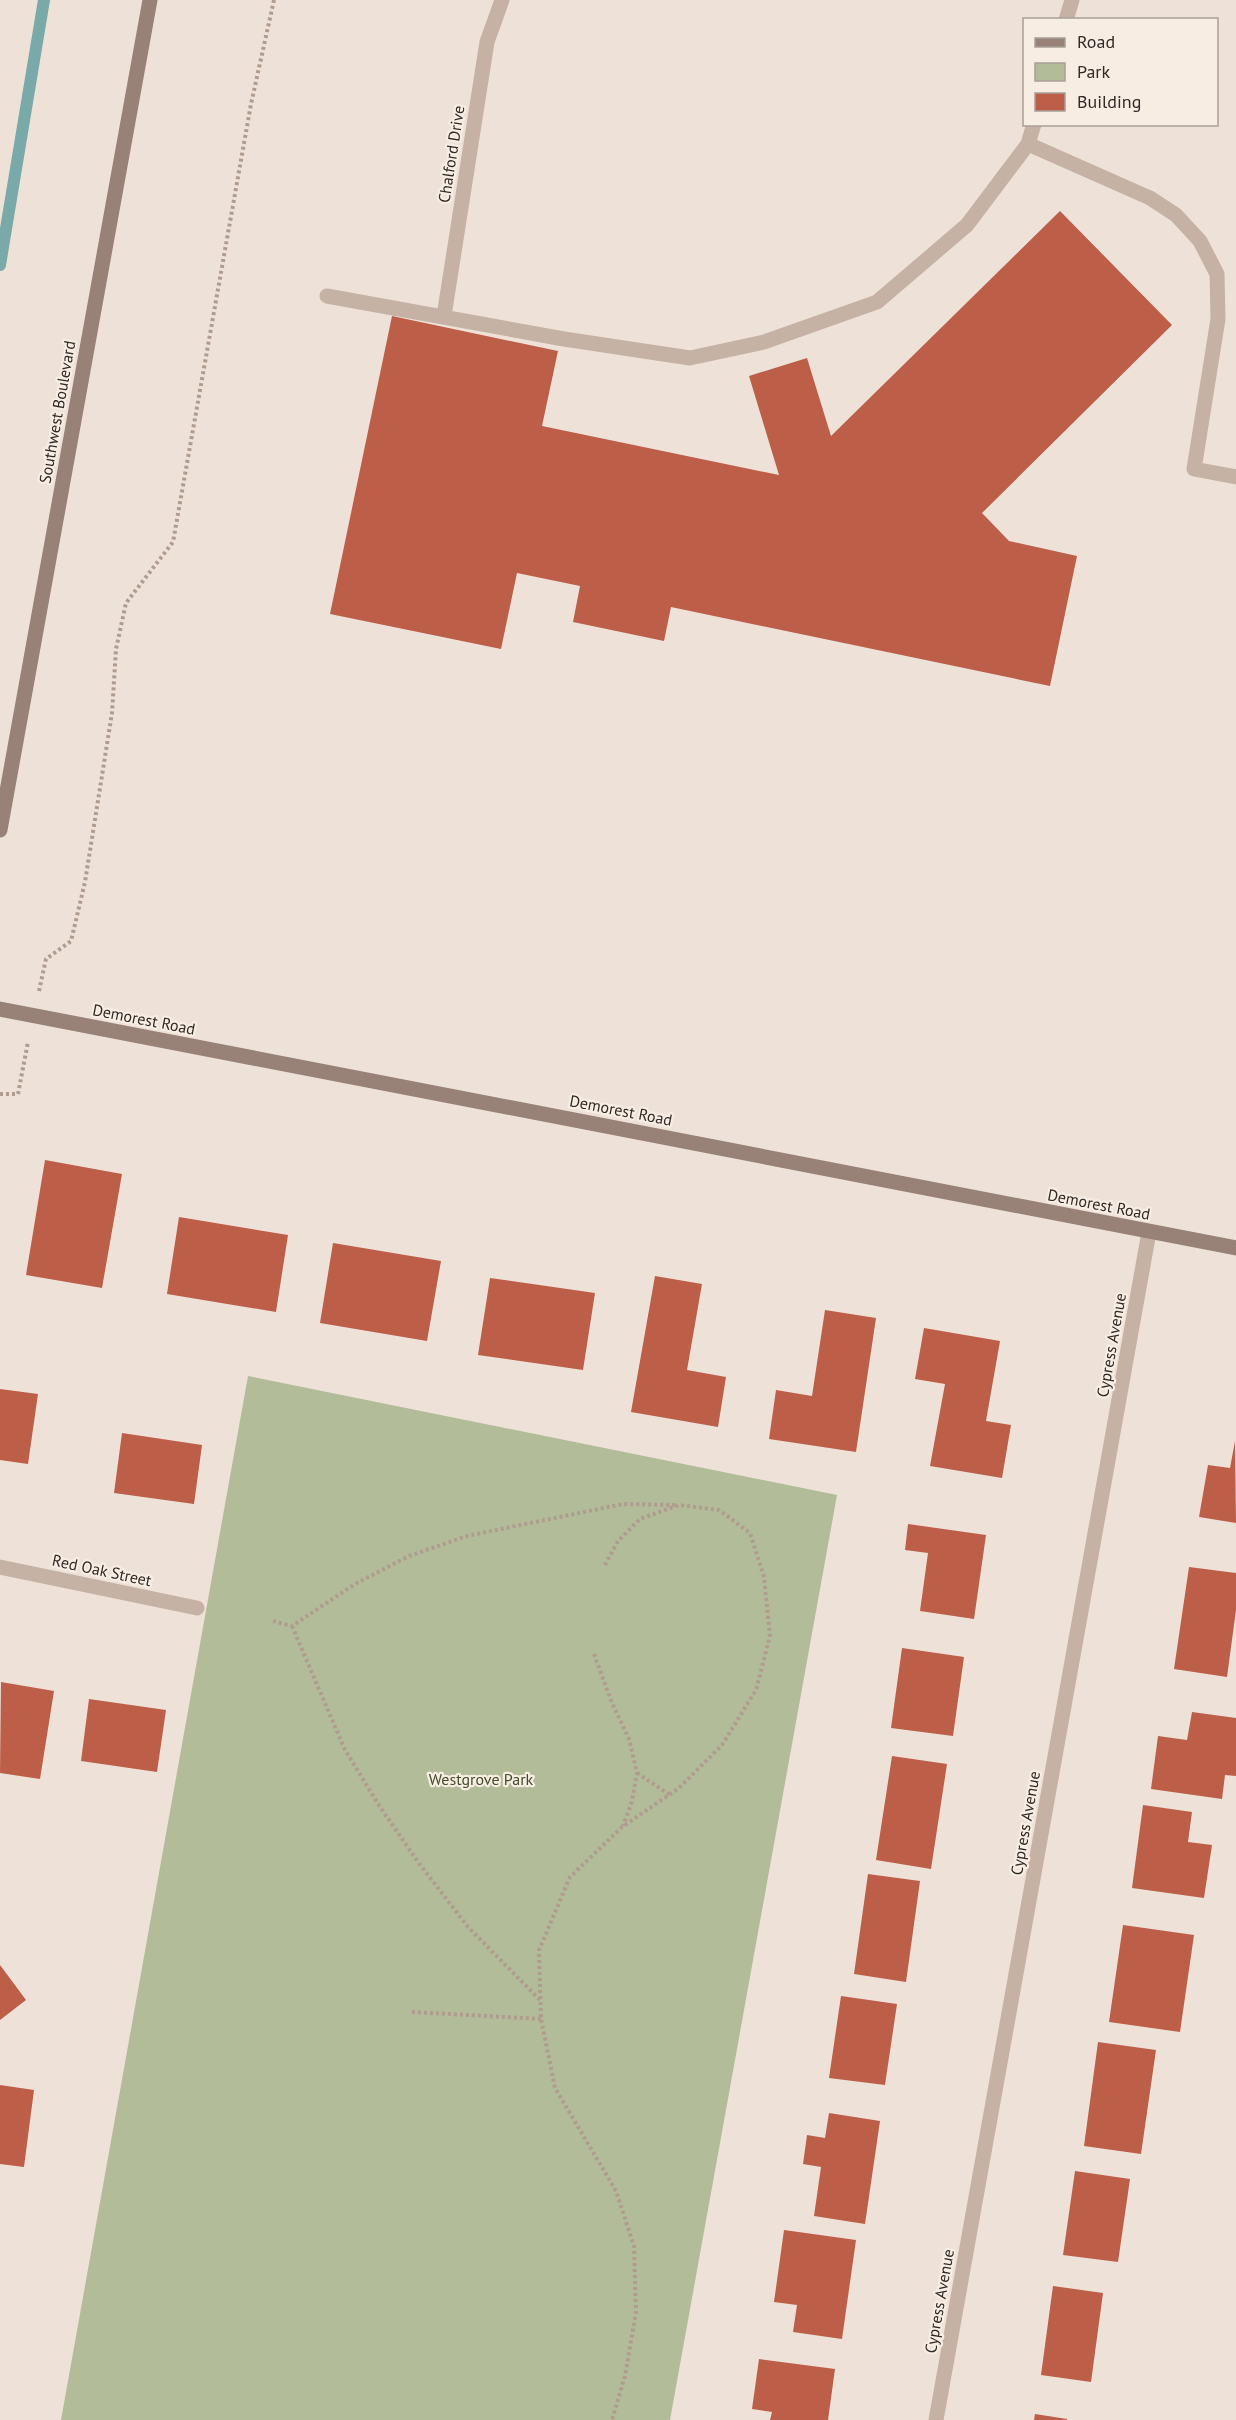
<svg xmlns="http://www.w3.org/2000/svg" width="1236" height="2420" viewBox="0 0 1236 2420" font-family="'PT Sans',sans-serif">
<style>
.green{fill:#b2bc99}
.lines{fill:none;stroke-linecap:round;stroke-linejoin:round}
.stream{stroke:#79a9a8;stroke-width:12}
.building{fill:#bc5e48}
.path{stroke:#b09c8f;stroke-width:4;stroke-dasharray:3 3;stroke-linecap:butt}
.lane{stroke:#c5b2a5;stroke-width:15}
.street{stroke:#c5b2a5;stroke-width:15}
.secondary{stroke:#988177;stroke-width:15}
.labels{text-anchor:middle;stroke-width:4.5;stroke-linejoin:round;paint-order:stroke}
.street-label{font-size:16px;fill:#312925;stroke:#f7ede3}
.park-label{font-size:16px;fill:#434d2b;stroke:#f7ede3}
</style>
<rect width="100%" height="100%" fill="#eee2d8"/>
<path class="green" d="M248,1376L837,1495L670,2420H61Z"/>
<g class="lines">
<path class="stream" d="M0,265L44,0"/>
</g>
<path class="building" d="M1060,211L1172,325L982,513L1009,541L1077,556L1050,686L671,607L664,641L573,622L580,586L517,573L501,649L330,614L392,316L558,351L542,426L779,475L749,376L807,358L831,436Z
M45,1160L122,1174L102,1288L26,1275Z
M179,1217L288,1235L276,1312L167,1294Z
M333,1243L441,1261L427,1341L320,1323Z
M655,1276L702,1284L687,1370L726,1377L718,1427L631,1412Z
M490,1278L595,1293L583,1370L478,1355Z
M825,1310L876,1318L856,1452L769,1439L776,1390L812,1396Z
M924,1328L1000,1341L986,1421L1011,1425L1002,1478L930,1466L945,1384L915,1379Z
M0,1389L38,1394L28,1464L0,1460Z
M122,1433L202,1445L194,1504L114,1493Z
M1235,1441L1236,1523L1199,1517L1208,1465L1230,1468Z
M908,1524L986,1535L974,1619L920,1611L928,1553L905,1550Z
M1189,1567L1236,1573V1610L1227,1677L1174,1669Z
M902,1648L964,1657L953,1736L891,1728Z
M1,1682L54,1691L40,1779L0,1773Z
M89,1699L166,1710L157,1772L81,1761Z
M1192,1712L1236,1718V1776L1225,1775L1222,1799L1151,1789L1158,1736L1187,1740Z
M892,1756L947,1764L931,1869L876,1860Z
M1143,1805L1192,1812L1188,1842L1212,1845L1204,1898L1132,1888Z
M868,1874L920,1881L906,1982L854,1974Z
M1123,1925L1194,1935L1180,2032L1109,2022Z
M0,1965L26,2000L0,2020Z
M841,1996L897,2004L885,2085L829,2078Z
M1098,2042L1156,2050L1141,2154L1084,2146Z
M0,2085L34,2090L24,2167L0,2164Z
M829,2113L880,2121L865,2224L814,2216L821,2167L803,2164L807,2135L825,2138Z
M1075,2171L1130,2179L1118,2262L1063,2255Z
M784,2230L856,2240L842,2339L793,2332L797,2305L774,2302Z
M1053,2286L1103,2293L1091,2382L1041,2375Z
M759,2359L835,2369L828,2420H770L772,2412L752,2409Z
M1035,2414L1067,2419V2420H1034Z"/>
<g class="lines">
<path class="path" d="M39,991L46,959L71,941L85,882L112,713L116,649L126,603L173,542L251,104L274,0
M0,1094H18L28,1042
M605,1565L618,1541L640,1519L679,1505L719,1510L750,1533L764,1577L770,1636L756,1690L722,1745L679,1788L622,1827L570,1877L539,1950L541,2019L555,2088L616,2191L634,2246L636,2312L625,2376L612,2420
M273,1621L292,1626L355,1584L409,1556L467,1536L623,1504L675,1505
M292,1626L345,1750L380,1807L418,1862L468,1927L540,2000
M594,1654L612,1703L629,1739L637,1773L632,1801L623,1826
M637,1773L670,1795
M412,2012L541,2019"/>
<path class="lane" d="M1066,20L1072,0
M1028,144L1150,198L1176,215L1200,241L1217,274L1218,319L1194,469L1236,477
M327,296L564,339L690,358L764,342L877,302L967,225L1028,144L1034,124
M444,316L487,42L502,0"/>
<path class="street" d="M0,1567L197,1608
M936,2420L1149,1232"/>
<path class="secondary" d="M0,830L150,0
M0,1009L1236,1248"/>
</g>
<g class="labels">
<g class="street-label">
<text transform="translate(451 154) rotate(-81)" y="6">Chalford Drive</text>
<text transform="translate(57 412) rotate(-80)" y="6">Southwest Boulevard</text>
<text transform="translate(144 1019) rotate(11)" y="6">Demorest Road</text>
<text transform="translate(621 1110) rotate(11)" y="6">Demorest Road</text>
<text transform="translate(1099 1204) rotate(11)" y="6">Demorest Road</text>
<text transform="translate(1111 1345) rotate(-80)" y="6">Cypress Avenue</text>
<text transform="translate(102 1570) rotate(12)" y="6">Red Oak Street</text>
<text transform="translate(1025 1823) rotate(-80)" y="6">Cypress Avenue</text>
<text transform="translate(939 2301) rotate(-80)" y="6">Cypress Avenue</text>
</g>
<g class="park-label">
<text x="481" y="1785">Westgrove Park</text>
</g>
</g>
<rect x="1023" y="18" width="195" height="108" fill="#f7ede3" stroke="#a89f97" stroke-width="1.5"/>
<rect x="1035" y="38" width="30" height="9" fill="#988177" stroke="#a89f97" stroke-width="1.5"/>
<text x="1077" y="48" font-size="18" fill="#312925">Road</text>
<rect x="1035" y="63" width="30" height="18" fill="#b2bc99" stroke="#a89f97" stroke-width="1.5"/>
<text x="1077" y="78" font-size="18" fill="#312925">Park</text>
<rect x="1035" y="93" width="30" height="18" fill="#bc5e48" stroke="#a89f97" stroke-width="1.5"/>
<text x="1077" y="108" font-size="18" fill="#312925">Building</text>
</svg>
